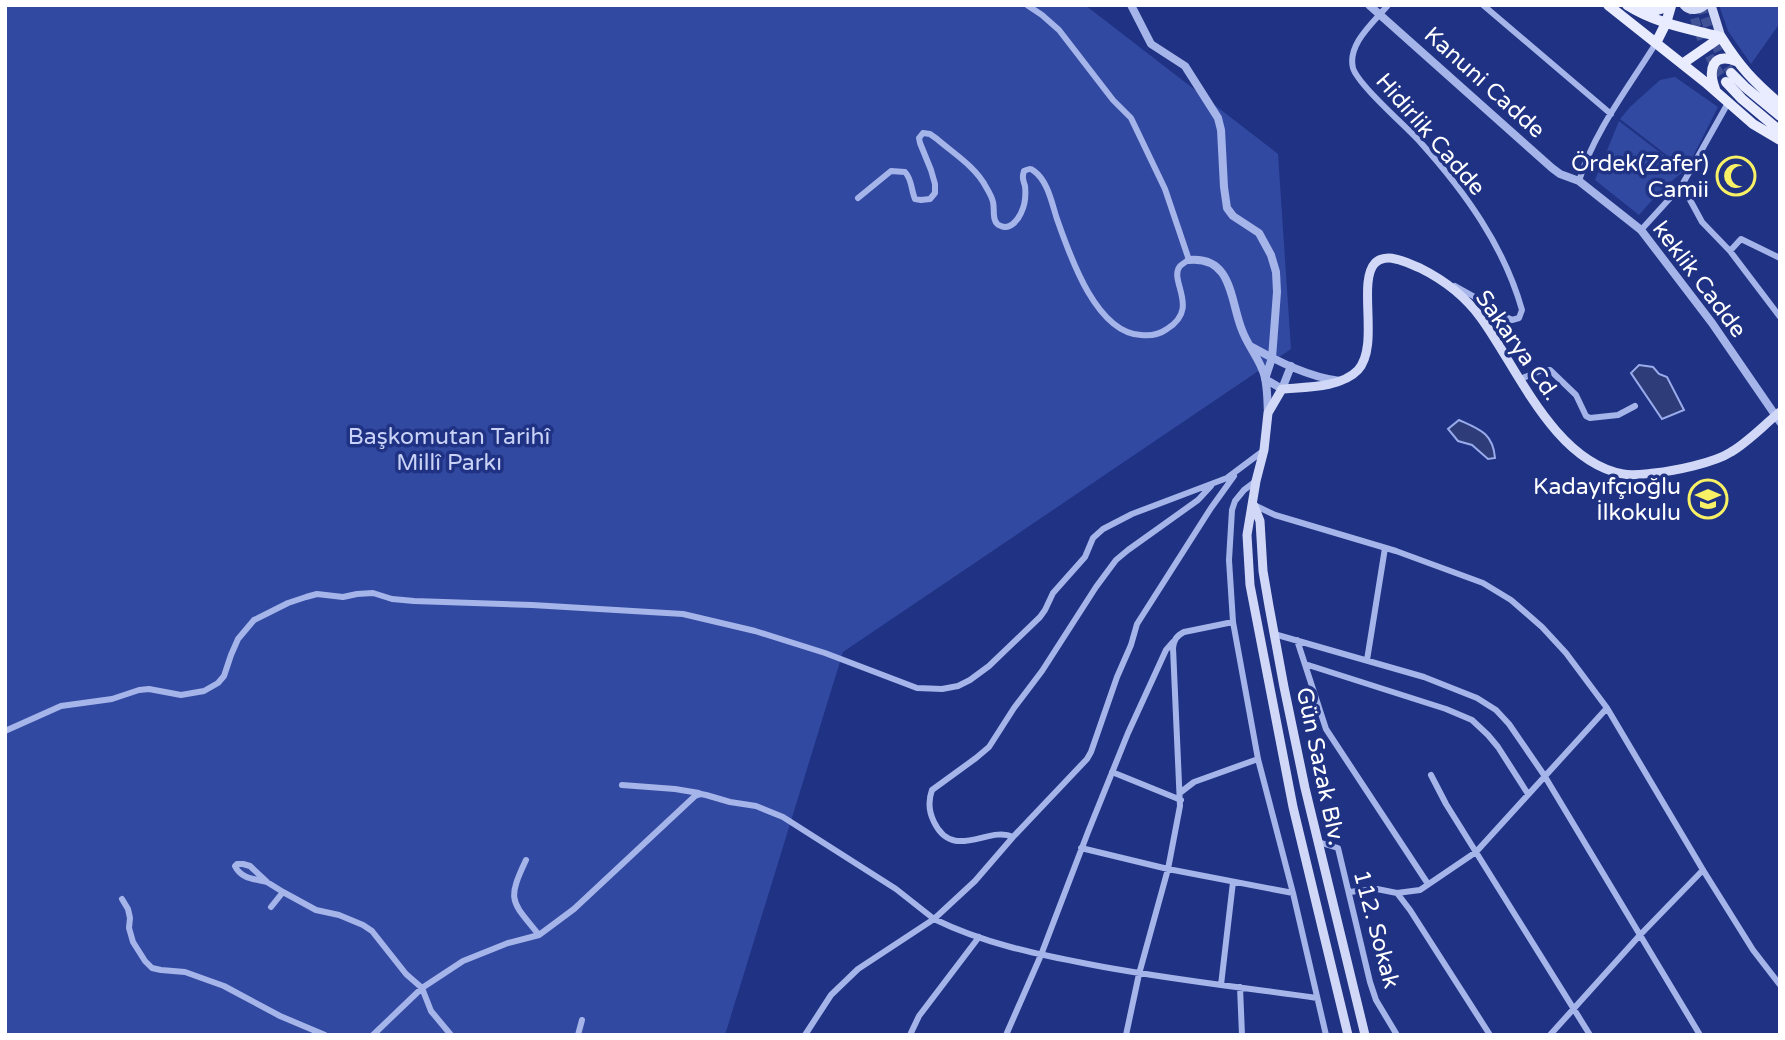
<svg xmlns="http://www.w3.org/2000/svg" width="1785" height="1040" viewBox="0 0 1785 1040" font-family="'Varela Round',sans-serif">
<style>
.green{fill:#3249a1}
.water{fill:#2e3c79;stroke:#99abeb;stroke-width:2}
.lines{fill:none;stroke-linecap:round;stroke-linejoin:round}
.secondary-tunnel{stroke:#415196;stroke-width:9;stroke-dasharray:9 4.5;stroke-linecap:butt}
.minor{stroke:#a5b4e9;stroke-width:6}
.tertiary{stroke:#a5b4e9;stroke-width:8}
.secondary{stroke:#d1d8f7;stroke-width:9}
.primary{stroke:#e9ecfe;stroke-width:10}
.labels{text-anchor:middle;stroke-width:7;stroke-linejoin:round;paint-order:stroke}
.street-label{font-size:23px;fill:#fff;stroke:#1f3283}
.poi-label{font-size:23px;fill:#fff;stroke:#1f3283;text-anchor:end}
.park-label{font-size:23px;fill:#cad3f7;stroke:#1f3283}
</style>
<rect width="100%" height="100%" fill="#1f3283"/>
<path class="green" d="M5,5H1085L1278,154L1291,349L843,652L725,1035H5Z
M1719,5H1780V23L1751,64L1728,31Z
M1675,77L1718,107L1686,170L1620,119L1630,107L1660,80Z
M1619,121L1684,171L1661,190L1639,215L1595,180Z"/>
<path class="water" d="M1639,365L1653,367L1659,374L1667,377L1684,410L1662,419L1631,373Z
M1459,420C1479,429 1493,433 1495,458L1488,459L1472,445L1458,441L1448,429Z"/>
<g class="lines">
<path class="secondary-tunnel" d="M1691,5C1698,34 1708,59 1726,82
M1701,5C1708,30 1717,51 1731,73"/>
<path class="minor" d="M1388,5C1374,22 1347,44 1353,68C1358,85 1407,127 1421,143C1465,192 1504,246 1522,310L1519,318L1512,320L1504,316L1491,306L1455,286
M1483,5L1611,114
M1579,181C1594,131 1629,87 1656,43
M1682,185L1702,222L1730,251L1780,317
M858,198L891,171L905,172C912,179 911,190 915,199L921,200L930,199L935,193V184L931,170L920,143L919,138L923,133L930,134L937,139C953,153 976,167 986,187C989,192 992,197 993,202C995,210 991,223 1001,226C1010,230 1018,220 1021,213C1025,205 1026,195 1025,186C1023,180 1022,177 1024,171C1028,169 1030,168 1034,171C1048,181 1052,204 1057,219C1070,256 1096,333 1141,335C1150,336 1160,334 1167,329C1201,308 1168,281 1180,266C1181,265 1188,260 1189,260L1165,189L1131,118L1113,100L1059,30L1042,15L1027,5
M1641,230L1682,185L1728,103
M1730,251L1741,239L1780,258
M1520,379L1540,371L1550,370L1576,395L1586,416L1590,418L1618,415L1635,406
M1256,481L1244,490L1235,501L1232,510L1229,560L1233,622L1258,759L1293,893L1326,1035
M1211,486L1198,500L1128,550L1116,560L1096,587L1042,671L1014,708L989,747L976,758L932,790C928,801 929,812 934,822C953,862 989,825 1013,837L1087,759L1091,752L1117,677L1131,645L1137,624L1211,508L1234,476
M1254,505L1275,515L1396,551L1483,583L1511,600L1542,627L1566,653L1607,708L1703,870L1753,950L1780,985
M1274,634L1424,677L1477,698L1496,710L1509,724L1544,775L1700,1035
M1297,640L1326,729L1428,884
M1367,660L1385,548
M1305,664L1446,709L1472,720L1488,735L1498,747L1528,794
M5,731L61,706L112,699L139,690L149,689L181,695L204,691L218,683L224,676L231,655L238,639L254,620L288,603L306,597L317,594L343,597L357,594L373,593L392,599L414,601L532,605L683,614L755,631L825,653L917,688L942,689L958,686L970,680L989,666L1040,617L1045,610L1053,593L1085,557L1093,538L1103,529L1132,514L1227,478L1263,451
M1112,772L1181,800
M1431,775L1446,804L1590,1035
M622,785L675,789L699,793
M1181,792L1194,782L1258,759
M1318,842L1338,848L1370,982L1376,1000L1397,1035
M1081,848L1168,869L1293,893
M526,860C506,902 512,901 539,935
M267,882C255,879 241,879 235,866L237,864H243L250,866L267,882L283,892L316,910L339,915L363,925L372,931L406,974L422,988L431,1011L451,1035
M1349,892L1377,889L1397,893L1410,910L1490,1035
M1397,893L1420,890L1476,852L1607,708
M122,899L128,909L130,918L129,928L133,942L145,961L152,968L161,970L185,972L224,986L280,1016L325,1035
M271,907L283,892
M1221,985L1233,882
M1240,987L1242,1035
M373,1035L422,988L463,961L508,943L539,935L574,909L695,796L701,794L706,795L730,802L756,806L783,817L896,889L934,919L975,881L1013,837
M578,1035L582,1020
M805,1035L831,995L858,969L934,919C983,943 1035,954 1088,964C1164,979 1241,987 1317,998
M910,1035L919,1016L979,937
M1006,1035L1041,955L1088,832L1128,733L1166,650L1173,642
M1126,1035L1139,974L1168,869L1180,806L1173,648C1174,640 1176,636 1184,632L1233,622
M1550,1035L1640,935L1703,870"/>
<path class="tertiary" d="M1131,5L1151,44L1185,66L1218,118L1221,130L1224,187L1227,208L1233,216L1259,233L1271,255L1276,272L1277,292L1272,358L1265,379L1282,389L1291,366
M1369,5L1552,168L1560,174L1579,181L1641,230L1712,323L1780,422
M1189,260C1233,256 1230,301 1242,330C1247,344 1257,356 1262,369C1268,381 1267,399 1268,413
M1252,347C1279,362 1309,377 1340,381"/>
<path class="secondary" d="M1684,5C1690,12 1699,10 1705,5
M1711,5L1721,37
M1254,506L1260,521L1263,571L1269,606L1284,687L1305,788L1365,1035
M1348,1035L1293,807L1250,585L1247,535L1256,481L1264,450L1268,413L1282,389C1305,387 1341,388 1358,370C1380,346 1357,282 1375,263C1380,258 1389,257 1395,259C1403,260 1412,265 1420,268C1444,280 1465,296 1481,318C1518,369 1554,461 1623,474C1633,476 1644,474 1654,473C1674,471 1714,463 1731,452C1748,442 1764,425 1780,412"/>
<path class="primary" d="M1608,5L1705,82L1753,124L1780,140
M1627,5C1655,23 1689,29 1721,37C1740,67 1753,81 1780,104
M1642,12L1657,10L1671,6
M1656,43L1666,23L1671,6
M1682,64L1721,37
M1731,73L1745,87L1780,116
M1726,82L1742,99L1780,131
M1715,89C1708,70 1712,52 1736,61"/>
</g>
<defs>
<symbol id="mosque-ring" viewBox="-11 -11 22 22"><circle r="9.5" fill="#1f3283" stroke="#f8f165" stroke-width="1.5"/><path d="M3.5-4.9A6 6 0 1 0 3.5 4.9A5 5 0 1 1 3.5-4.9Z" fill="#f8f165"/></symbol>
<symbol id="school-ring" viewBox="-11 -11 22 22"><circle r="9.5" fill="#1f3283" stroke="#f8f165" stroke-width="1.5"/><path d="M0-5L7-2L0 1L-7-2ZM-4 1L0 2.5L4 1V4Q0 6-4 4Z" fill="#f8f165"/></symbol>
</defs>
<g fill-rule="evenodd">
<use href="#mosque-ring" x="1714" y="154" width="44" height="44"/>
<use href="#school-ring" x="1686" y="477" width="44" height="44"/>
</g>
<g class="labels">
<g class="street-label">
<text transform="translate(1485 82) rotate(42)" y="8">Kanuni Cadde</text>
<text transform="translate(1431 134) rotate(49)" y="8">Hidirlik Cadde</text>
<text transform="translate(1700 279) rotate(53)" y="8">keklik Cadde</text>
<text transform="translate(1518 345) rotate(55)" y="8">Sakarya Cd.</text>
<text transform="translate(1321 766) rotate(78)" y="8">Gün Sazak Blv.</text>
<text transform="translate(1377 929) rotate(75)" y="8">112. Sokak</text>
</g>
<g class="poi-label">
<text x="1709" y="171">Ördek(Zafer)<tspan x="1709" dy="26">Camii</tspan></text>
<text x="1681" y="494">Kadayıfçıoğlu<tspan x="1681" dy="26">İlkokulu</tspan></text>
</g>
<g class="park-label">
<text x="449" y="444">Başkomutan Tarihî<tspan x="449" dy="26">Millî Parkı</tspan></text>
</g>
</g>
<rect width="1785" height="1040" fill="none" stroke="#ffffff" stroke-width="14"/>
</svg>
